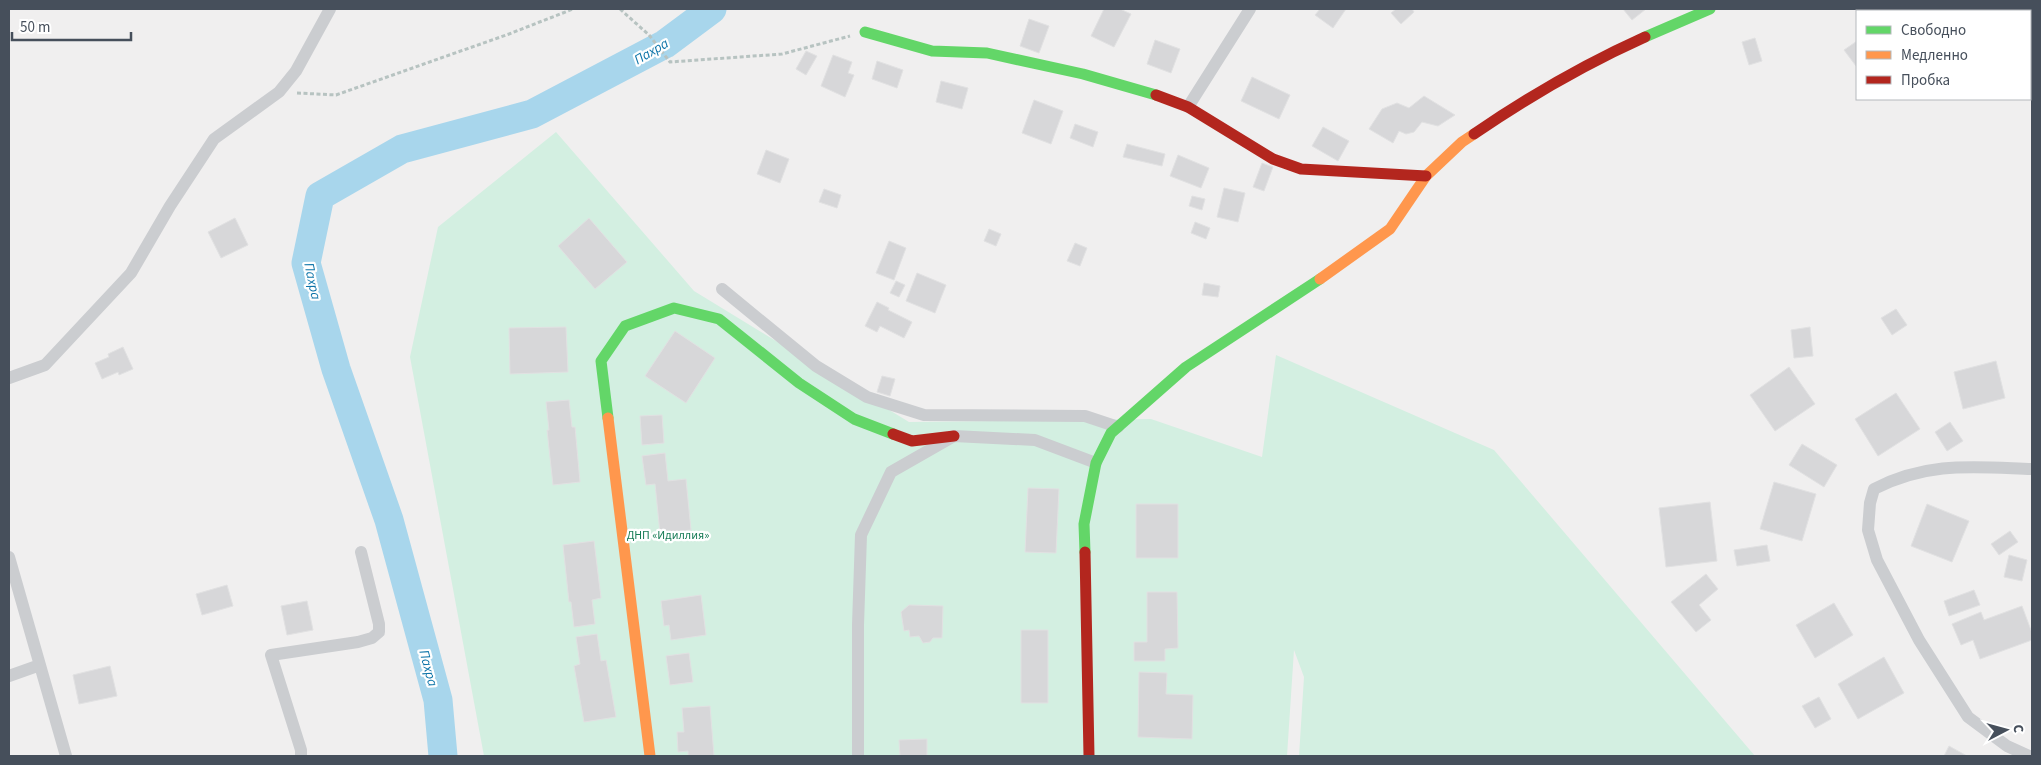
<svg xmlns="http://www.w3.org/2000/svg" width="2041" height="765" viewBox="0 0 2041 765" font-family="'Source Sans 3',sans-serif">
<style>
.green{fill:#d3efe1}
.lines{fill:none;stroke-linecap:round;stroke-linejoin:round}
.river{stroke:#a8d6ec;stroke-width:29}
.building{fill:#d7d7d9;stroke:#e1e1e2}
.path{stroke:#b7c3c1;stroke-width:3;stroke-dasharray:4 2.5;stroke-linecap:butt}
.street{stroke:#cbcdd0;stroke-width:12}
.fast{stroke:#63d668;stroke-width:11}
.slow{stroke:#ff974d;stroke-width:11}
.jam{stroke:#b3261e;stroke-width:11}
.labels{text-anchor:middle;stroke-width:4.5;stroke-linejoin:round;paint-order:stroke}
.park-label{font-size:12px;fill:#177c56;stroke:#fff}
.water-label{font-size:14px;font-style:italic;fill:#0d74a8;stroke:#fff}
</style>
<rect width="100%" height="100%" fill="#f0efef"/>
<path class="green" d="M556,132L694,291L909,422L1151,419L1262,457L1276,355L1494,450L1755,756H1299L1304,677L1294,650L1287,756H484L410,357L438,227Z"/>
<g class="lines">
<path class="river" d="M443,756L438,700L389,520L336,369L306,263L320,196L402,149L532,114L665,44L712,9"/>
</g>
<path class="building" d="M1104,9H1120L1131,14L1114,47L1091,36Z
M1320,9H1346L1333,28L1315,15Z
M1396,9H1412L1414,12L1401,24L1391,13Z
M1623,9H1646L1632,20Z
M1934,9H1960L1962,11H1930Z
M2016,9H2029L2032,15V23L2030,25V11H2012Z
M1029,19L1049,26L1039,53L1020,46Z
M1755,38L1762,61L1749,65L1742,42Z
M1155,40L1180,49L1171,73L1147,64Z
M1857,41V65L1856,66L1844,50Z
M806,51L817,56L806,75L796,69Z
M833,55L852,62L848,73L854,75L845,97L821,86Z
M877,61L903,70L897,88L872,79Z
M1252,77L1290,95L1279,119L1241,101Z
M941,81L968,88L962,109L936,102Z
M1424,96L1455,115L1438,126L1422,122L1414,132L1406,134L1399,131L1393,143L1369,129L1382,109L1397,103L1409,108Z
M1034,100L1063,111L1051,144L1022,133Z
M1075,124L1098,132L1093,147L1070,138Z
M1323,127L1349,141L1338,161L1312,146Z
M1127,144L1165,154L1162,166L1123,157Z
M766,150L789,159L780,183L757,174Z
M1178,155L1209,168L1201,188L1170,176Z
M1262,163L1273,167L1264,191L1253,187Z
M1224,188L1245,193L1238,222L1217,217Z
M824,189L841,195L837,208L819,202Z
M1192,196L1205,199L1202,210L1189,206Z
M235,218L248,245L221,258L208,232Z
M589,218L627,262L595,289L558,246Z
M1195,222L1210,228L1206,239L1191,233Z
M989,229L1001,234L996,246L984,241Z
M889,241L906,248L894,280L876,273Z
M1075,243L1087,248L1080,266L1067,261Z
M917,273L946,285L935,313L906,301Z
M896,281L905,285L899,297L890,293Z
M1204,283L1220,286L1218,297L1202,295Z
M877,302L889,308L888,310L912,322L904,338L880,326L877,332L865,326Z
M1896,309L1907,325L1892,335L1881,318Z
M566,327L568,372L510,374L509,328Z
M1810,327L1813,356L1794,358L1791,330Z
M675,331L715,358L686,403L645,376Z
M123,347L133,369L119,375L118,372L102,379L95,363L109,357L108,354Z
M1996,361L2005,398L1963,409L1954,372Z
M1789,367L1815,404L1775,431L1750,395Z
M882,376L895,379L890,396L877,392Z
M1896,393L1920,429L1878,456L1855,419Z
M569,400L572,427H575L580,482L553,485L547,430H549L546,402Z
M662,415L664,443L642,445L640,416Z
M1950,422L1963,441L1947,451L1935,432Z
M1802,444L1837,465L1824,487L1789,465Z
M665,453L668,481L686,479L691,530L660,533L655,484L646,485L642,456Z
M1774,482L1816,494L1802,541L1760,529Z
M1028,488L1059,489L1056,553L1025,552Z
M1710,502L1717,561L1666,567L1659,508Z
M1136,504H1178V558H1136Z
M1927,504L1969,521L1952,562L1911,546Z
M2010,531L2018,542L1999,555L1991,544Z
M594,541L601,598L592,600L595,624L574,627L571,602H569L563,545Z
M1767,545L1770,561L1737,566L1734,550Z
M2009,555L2027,560L2022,581L2004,577Z
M1706,574L1718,589L1699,605L1711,620L1696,632L1671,602Z
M227,585L233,606L202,615L196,594Z
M1974,590L1980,605L1949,616L1944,601Z
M1147,592H1177L1178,648L1165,649V661H1134V642H1147Z
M701,595L706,635L671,640L669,625L664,626L661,601Z
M307,601L313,630L287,635L281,606Z
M1834,603L1853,635L1815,658L1796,625Z
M909,605L943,606L942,638H933L930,642L923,643L919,636L910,637L909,630L904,631L901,612Z
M2022,606L2032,633V640L1980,659L1973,640L1961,645L1952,624L1981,612L1984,620Z
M1021,630H1048V703H1021Z
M597,634L601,661L606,660L616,717L584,722L574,666L580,664L576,637Z
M689,653L693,682L670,685L666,656Z
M1884,657L1904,693L1858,719L1838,684Z
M110,666L117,696L79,704L73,675Z
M1139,672L1167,673L1166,694L1193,695L1192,739L1138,737Z
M1819,697L1831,719L1815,728L1802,706Z
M710,706L714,756H688V751L678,752L677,732H684L682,708Z
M927,739V756H900L899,740Z
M1949,746L1967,756H1944Z"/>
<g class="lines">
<path class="path" d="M620,9L649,35L670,62L782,54L850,36
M297,93L336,95L509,34L573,9"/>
<path class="street" d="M1188,107L1250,9
M722,289L816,366L867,397L924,415L1085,416L1118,427
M9,378L45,365L131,273L170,206L214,139L279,92L296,71L330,9
M9,557L66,756
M9,676L40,665
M301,756V750L271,655L358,642L372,638L379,632V624L361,552
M858,756V625L861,535L891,472L954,436L1035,440L1096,463
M2029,756L2007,746L1968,717L1919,640L1877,560L1868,530L1870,503L1874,489C1928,461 1974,467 2032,469"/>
<path class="fast" d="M865,32L932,51L987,53L1083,74L1156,95
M1645,37L1710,9
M608,418L601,361L625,326L674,308L719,319L799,383L854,419L893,434
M1085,552L1084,524L1096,463L1111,433L1186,367L1320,279"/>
<path class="slow" d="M1320,279L1390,229L1426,176L1462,142L1474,134
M608,418L650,756"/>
<path class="jam" d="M1156,95L1188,107L1273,159L1301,169L1426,176
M1474,134C1528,97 1585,64 1645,37
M893,434L912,441L954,436
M1085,552L1089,756"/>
</g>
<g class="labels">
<g class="park-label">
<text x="668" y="539">ДНП «Идиллия»</text>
</g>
<g class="water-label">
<text transform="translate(651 51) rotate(-30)" y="5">Пахра</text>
<text transform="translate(313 281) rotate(78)" y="5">Пахра</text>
<text transform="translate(429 668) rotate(75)" y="5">Пахра</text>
</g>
</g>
<rect width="2041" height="765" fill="none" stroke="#464f5b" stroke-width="20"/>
<rect x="1856" y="10" width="175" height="90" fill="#ffffff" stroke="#b5b9bd"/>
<rect x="1866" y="26" width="25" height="8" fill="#63d668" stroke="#b5b9bd"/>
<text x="1901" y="35" font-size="15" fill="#464f5b">Свободно</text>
<rect x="1866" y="51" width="25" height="8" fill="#ff974d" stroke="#b5b9bd"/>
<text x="1901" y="60" font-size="15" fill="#464f5b">Медленно</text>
<rect x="1866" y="76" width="25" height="8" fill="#b3261e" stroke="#b5b9bd"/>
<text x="1901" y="85" font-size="15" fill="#464f5b">Пробка</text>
<g transform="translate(2006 730) rotate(84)" stroke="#ffffff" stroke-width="4" paint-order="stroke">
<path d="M0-4L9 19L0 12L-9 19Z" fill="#464f5b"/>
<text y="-8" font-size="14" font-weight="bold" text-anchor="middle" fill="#464f5b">С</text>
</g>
<path d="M12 32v8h119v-8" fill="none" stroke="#464f5b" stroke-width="2.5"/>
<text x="20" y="32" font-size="15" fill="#464f5b" stroke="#ffffff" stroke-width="4" paint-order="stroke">50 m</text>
</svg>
